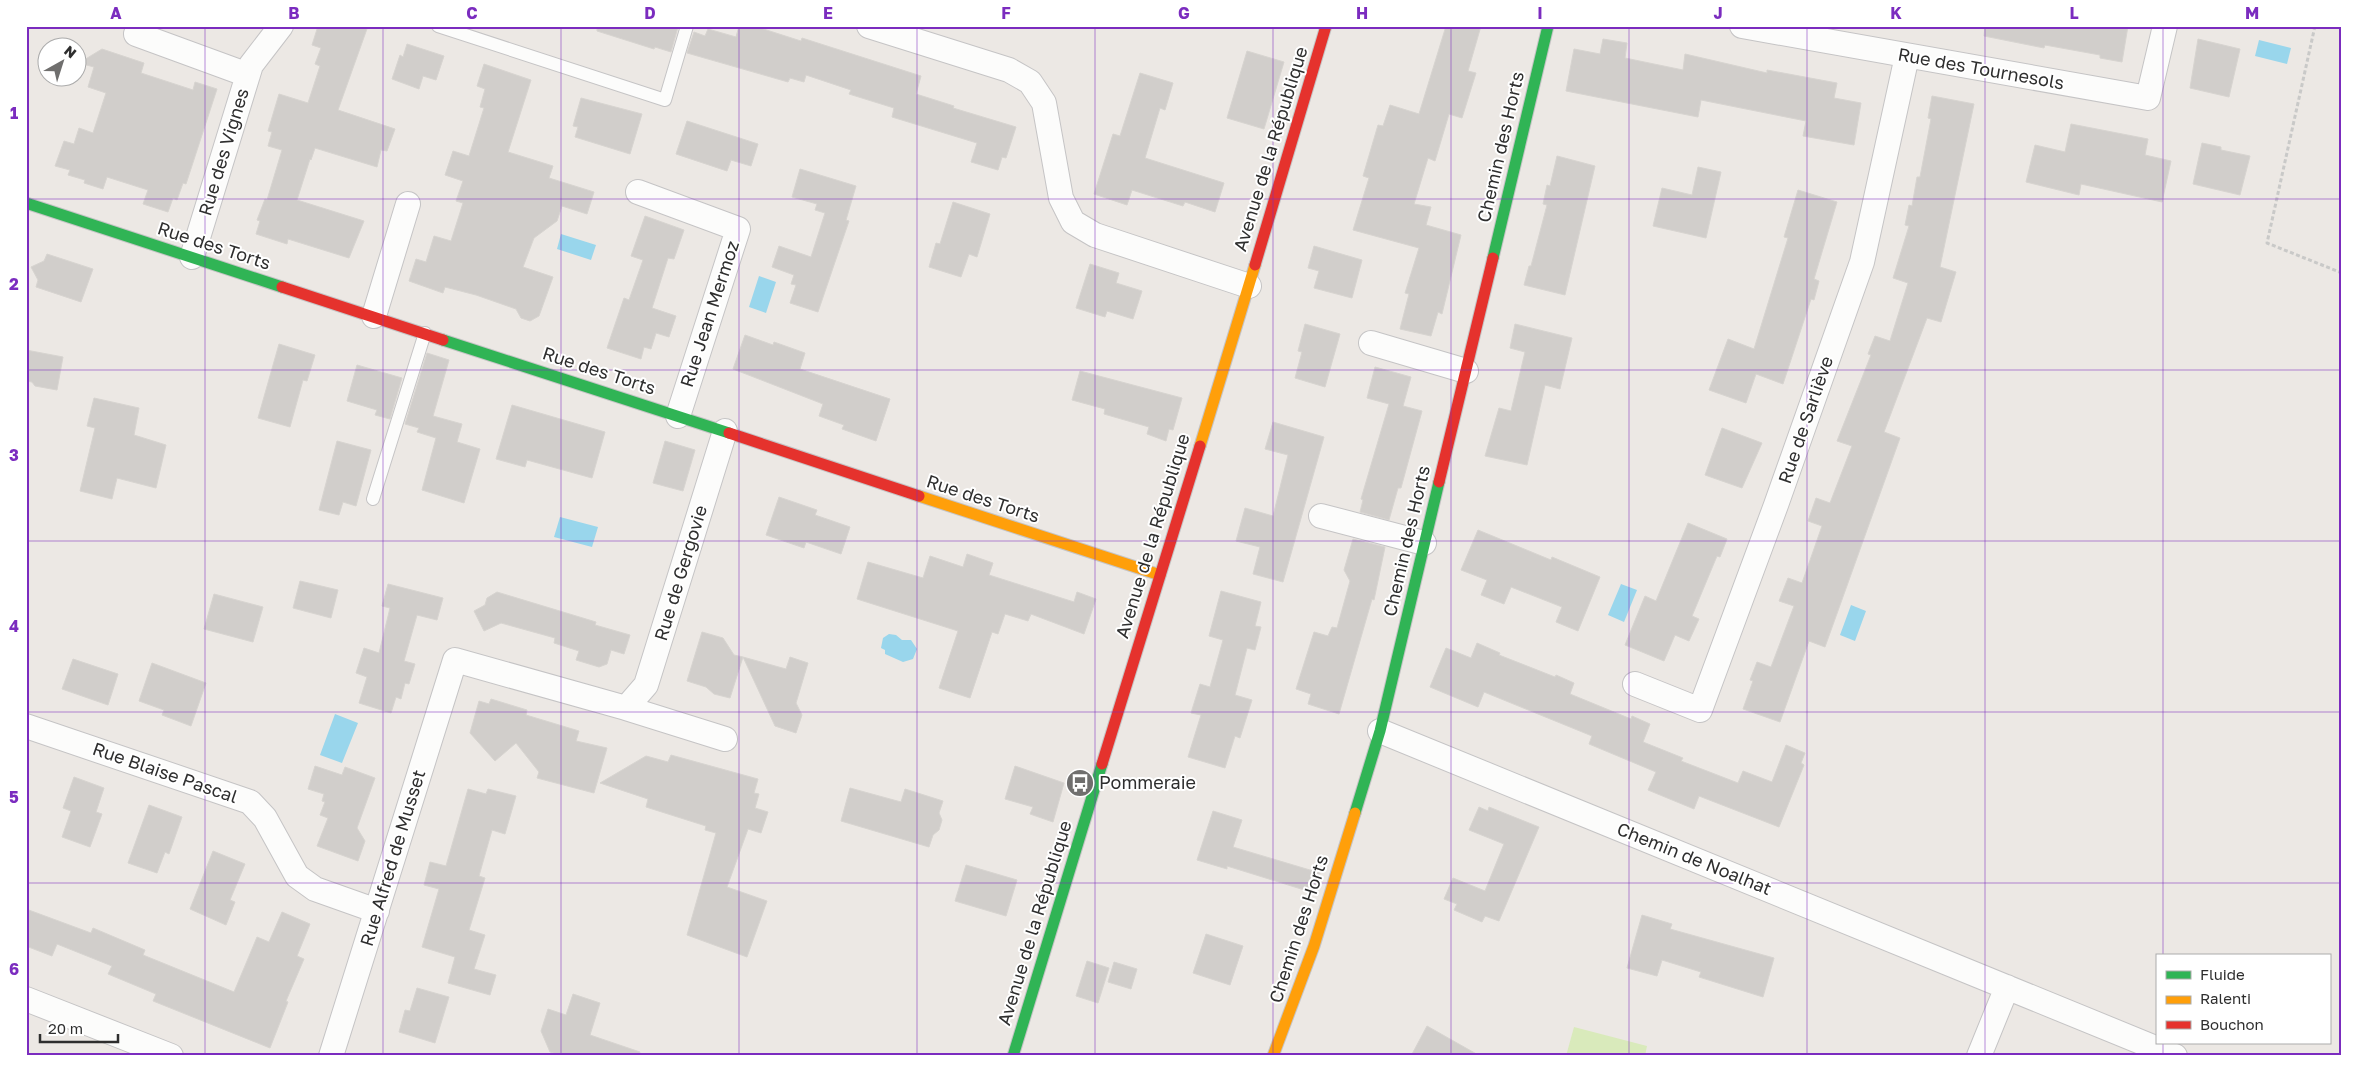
<svg xmlns="http://www.w3.org/2000/svg" width="2368" height="1082" viewBox="0 0 2368 1082" font-family="'Golos Text',sans-serif">
<style>
.pitch{fill:#d9eabb}
.water{fill:#99d6ec}
.building{fill:#d1cecb;stroke:#d7d4d0}
.lines{fill:none;stroke-linecap:round;stroke-linejoin:round}
.lane-casing{stroke:#c5c4c5;stroke-width:14}
.street-casing{stroke:#c5c4c5;stroke-width:26}
.fast-casing{stroke:#c5c4c5;stroke-width:13}
.slow-casing{stroke:#c5c4c5;stroke-width:13}
.jam-casing{stroke:#c5c4c5;stroke-width:13}
.path{stroke:#c9c9c8;stroke-width:3;stroke-dasharray:4 2.5;stroke-linecap:butt}
.lane{stroke:#fcfcfb;stroke-width:12}
.street{stroke:#fcfcfb;stroke-width:24}
.fast{stroke:#30b455;stroke-width:11}
.slow{stroke:#ff9f0a;stroke-width:11}
.jam{stroke:#e5322d;stroke-width:11}
.grid{fill:none;stroke:#7b2cbf;stroke-width:1;stroke-opacity:0.55}
.labels{text-anchor:middle;stroke-width:4;stroke-linejoin:round;paint-order:stroke}
.street-label{font-size:18px;fill:#2e2e2e;stroke:#fff}
.poi-label{font-size:18px;fill:#2e2e2e;stroke:#fff;text-anchor:start}
.neatline{fill:none;stroke:#7b2cbf;stroke-width:2}
.grid-label{font-size:16px;text-anchor:middle;font-weight:bold;fill:#7b2cbf}
</style>
<rect width="100%" height="100%" fill="#ece8e4"/>
<path class="pitch" d="M1574,1027L1647,1046L1645,1056H1566Z"/>
<path class="water" d="M2259,40L2291,48L2287,64L2255,56Z
M561,234L596,245L591,260L557,249Z
M759,276L776,282L766,313L749,307Z
M560,517L598,527L592,547L554,537Z
M1621,584L1637,590L1624,622L1608,615Z
M1851,605L1866,611L1855,641L1840,635Z
M889,634L896,635L902,640H911L917,649L913,659L903,662L885,654V650L881,648L883,638Z
M335,714L358,723L342,763L320,755Z"/>
<path class="building" d="M318,26H368L338,110L395,129L387,151L381,150L377,167L315,148L311,160L310,159L297,200L364,221L349,258L288,239L287,244L256,234L260,221L257,220L265,199L267,200L282,150L268,146L272,132L268,131L279,94L308,103L320,66L315,64L321,48L312,45Z
M597,26H674L678,27L671,52L655,47L654,49L597,31Z
M739,26H754L801,41L802,38L921,76L916,94L954,106L953,108L1016,127L1006,158L1002,157L998,170L971,162L977,143L892,117L894,108L849,94L851,90L806,75L804,82L790,78L788,82L687,53L694,32L705,36L708,29L736,37Z
M1446,26H1481L1468,71L1476,73L1462,118L1449,114L1435,161L1428,158L1414,204L1431,207L1426,225L1461,235L1442,314L1438,312L1431,336L1400,329L1409,294L1405,293L1419,248L1353,230L1369,178L1363,176L1378,125L1383,126L1390,105L1419,114Z
M1985,26H2128L2122,62L2100,58V55L2045,45L2044,48L1984,36Z
M1603,39L1627,43L1625,58L1683,70L1685,54L1767,73V70L1837,83L1834,98L1861,103L1854,145L1803,136L1806,121L1701,100L1698,117L1566,91L1574,49L1600,54Z
M2198,39L2240,49L2229,97L2190,88Z
M407,44L444,56L436,80L423,76L419,89L392,79L400,55L403,57Z
M102,49L144,63L141,73L193,90L195,82L217,89L186,184L183,183L177,200L173,198L168,212L143,204L148,190L107,177L103,189L84,183L85,180L68,175L70,170L55,166L64,141L74,144L79,128L93,133L106,93L88,87L94,67L79,63Z
M1247,51L1284,62L1264,129L1227,118Z
M484,64L531,80L508,152L553,166L549,178L594,192L587,214L562,206L557,221L534,238L523,267L553,277L539,316L530,321L521,318L516,309L476,295L445,287L443,293L409,281L416,259L426,262L434,236L451,241L463,203L456,201L463,181L445,175L453,151L469,156L484,108L480,107L485,89L477,86Z
M1140,73L1173,83L1165,110L1160,108L1145,158L1224,183L1215,212L1185,202L1183,206L1132,190L1127,205L1094,194L1113,134L1120,136Z
M1932,96L1974,104L1940,267L1956,272L1941,322L1927,318L1884,432L1900,438L1825,647L1809,641L1780,722L1743,709L1753,681L1750,680L1757,662L1771,667L1794,606L1779,601L1788,578L1802,583L1822,526L1808,521L1816,498L1830,503L1852,446L1837,441L1871,355L1868,354L1875,336L1890,341L1908,283L1893,278L1909,226L1905,225L1909,205L1912,206L1917,177H1920L1931,119L1928,118Z
M581,98L642,114L630,154L575,137L578,127L573,126Z
M687,121L758,144L751,166L731,160L727,171L676,154Z
M2071,124L2148,139L2145,155L2171,161L2162,202L2081,184L2079,195L2026,182L2035,145L2065,152Z
M2202,143L2221,147V150L2250,156L2240,195L2193,184Z
M1557,156L1595,166L1565,295L1524,285L1529,266H1531L1547,205L1543,204L1547,185L1550,186Z
M1698,167L1721,172L1706,238L1653,226L1662,188L1692,195Z
M800,169L856,186L846,220L849,221L818,312L790,303L796,285L791,284L794,275L772,267L779,246L811,257L825,213L815,210L817,204L792,197Z
M1798,190L1837,202L1814,279L1819,281L1814,300L1811,299L1783,384L1756,374L1746,403L1709,390L1728,339L1754,349L1788,238L1784,237Z
M953,202L990,214L977,257L969,254L961,277L929,267L936,243L940,244Z
M645,216L684,230L674,259L668,258L652,308L676,316L669,337L656,333L651,349L644,347L641,359L607,348L624,298L629,300L643,260L631,256Z
M1314,246L1362,260L1352,298L1314,288L1319,271L1308,268Z
M47,254L93,269L81,302L36,287L38,280L31,267L44,261Z
M1090,264L1119,273L1116,283L1142,291L1133,319L1107,311L1105,317L1076,308Z
M1305,324L1340,334L1325,387L1295,378L1302,352L1298,351Z
M1515,324L1572,338L1560,389L1545,385L1527,465L1485,456L1499,408L1511,411L1525,352L1510,348Z
M745,335L773,345L774,342L805,353L800,369L890,399L876,441L842,429L844,425L819,416L823,404L733,369Z
M279,344L315,355L307,381L303,380L290,427L258,418Z
M26,350L63,357L57,390L35,386L32,382L26,381Z
M427,353L449,360L433,416L462,424L457,442L480,449L464,503L422,490L436,438L417,432L419,428L405,424Z
M357,365L402,378L390,419L375,415L377,410L347,401Z
M1375,367L1411,377L1403,406L1422,411L1401,488H1398L1389,520L1360,512L1363,500L1361,499L1389,404L1367,398Z
M1080,371L1182,398L1173,430L1169,429L1166,441L1147,434L1149,427L1104,414L1105,409L1072,400Z
M94,398L139,408L134,435L166,445L156,488L117,478L112,499L80,491L95,428L87,426Z
M512,405L605,432L592,478L527,460L525,467L496,459Z
M1273,422L1324,437L1283,582L1253,574L1260,547L1236,541L1245,508L1273,516L1288,455L1265,449Z
M1722,428L1762,443L1742,488L1705,475Z
M337,441L371,450L356,506L343,502L339,515L319,510Z
M665,441L695,450L683,491L653,483Z
M779,497L817,510L815,515L850,527L841,554L806,542L804,548L766,535Z
M1688,523L1727,539L1720,557L1717,556L1692,616L1699,619L1689,641L1675,635L1664,661L1625,645L1645,596L1656,601Z
M1478,530L1551,560L1552,557L1600,577L1578,631L1556,622L1562,607L1511,587L1504,604L1481,595L1487,580L1461,570Z
M1353,539L1385,547L1374,600L1372,599L1339,714L1308,704L1311,694L1296,689L1314,632L1328,636L1332,627L1337,628L1350,581L1344,570Z
M967,554L993,563L989,575L1074,602L1077,592L1096,599L1084,634L1031,614L1028,621L1005,614L998,634L992,632L970,698L939,688L958,631L857,599L868,562L923,578L930,556L963,567Z
M300,581L338,590L331,618L293,608Z
M388,584L443,598L437,620L417,615L404,661L415,664L409,684L405,683L401,699L396,697L391,713L359,703L367,677L356,673L364,648L379,653L390,608L382,606Z
M1221,591L1261,602L1255,626L1261,627L1255,650L1247,648L1235,695L1252,700L1240,738L1235,736L1225,768L1188,757L1201,715L1191,713L1200,684L1210,687L1223,640L1209,636Z
M497,592L596,622L595,625L630,635L624,654L611,650L607,664L599,667L576,660L579,651L554,643L555,638L501,623L484,631L474,611L485,605L487,598Z
M214,594L263,607L253,642L204,629Z
M702,632L723,638L734,655L743,657L730,698L714,694L706,687L687,681Z
M1477,643L1500,653L1499,655L1555,677L1556,675L1574,683L1570,694L1631,719L1632,716L1650,724L1643,742L1683,758L1681,761L1738,783L1743,771L1772,782L1786,745L1805,753L1801,763L1804,765L1779,827L1699,796L1694,809L1648,790L1656,772L1589,744L1592,736L1484,692L1478,707L1430,687L1446,648L1471,658Z
M743,657L786,669L790,657L808,663L796,703L802,715L796,733L775,726Z
M73,659L118,674L108,705L62,689Z
M152,663L206,683L191,726L162,715L164,710L139,701Z
M491,699L527,710L526,715L579,731L576,741L607,748L594,793L537,778L539,772L516,743L495,761L470,733L479,701L489,704Z
M671,755L758,779L754,793L759,794L755,808L768,812L761,833L748,829L727,887L767,901L747,957L687,935L716,833L705,830L706,826L646,807L648,799L600,783L646,756L668,762Z
M315,766L342,775L345,767L375,778L357,828L365,841L358,861L317,846L328,818L320,815L325,802L322,801L324,794L308,789Z
M1015,766L1064,783L1053,822L1030,814L1033,807L1005,799Z
M74,777L104,788L96,812L102,814L90,847L62,837L71,811L63,808Z
M850,788L901,802L905,789L943,801L939,813L942,820L939,830L933,835L929,847L841,821Z
M468,789L486,794L488,789L516,796L505,834L492,830L479,876L485,878L469,930L485,935L474,969L496,975L490,995L448,983L455,957L422,947L439,889L424,885L430,862L446,866Z
M149,805L182,817L169,854L165,852L157,873L128,863Z
M1479,807L1488,811L1489,807L1539,827L1499,921L1485,916L1482,922L1454,910L1457,904L1444,899L1453,878L1485,891L1504,844L1469,830Z
M1213,811L1242,820L1233,847L1320,873L1314,893L1227,866V869L1197,860Z
M213,851L245,864L230,900L235,902L226,925L190,909Z
M966,865L1017,880L1006,916L955,901Z
M26,909L91,933L93,928L145,950L143,955L234,992L257,937L269,942L282,912L310,924L297,956L304,959L286,1001L288,1002L270,1048L153,1001L156,994L108,974L112,966L57,944L52,956L26,946Z
M1642,915L1672,924L1670,929L1774,958L1763,997L1699,977L1701,972L1662,960L1657,976L1627,968Z
M1206,934L1243,946L1230,985L1193,973Z
M1087,961L1109,968L1098,1003L1076,996Z
M1114,962L1137,969L1131,989L1108,982Z
M417,988L449,997L435,1043L399,1032L405,1010L410,1011Z
M573,994L600,1003L590,1035L640,1052L639,1056H563L550,1052L541,1031L548,1009L566,1015Z
M1427,1026L1480,1056H1411Z"/>
<g class="lines">
<defs>
<path id="lane" d="M438,26L665,100L687,26
M373,499L425,333"/>
<path id="street" d="M869,26L1009,70L1030,82L1044,103L1061,198L1073,222L1095,235L1249,286
M1742,26L2148,98L2165,26
M136,34L248,75
M638,192L738,229L678,416
M192,257L251,65L281,26
M374,316L408,204
M1371,343L1466,371
M1321,516L1424,543
M1635,684L1700,710L1776,505L1862,262L1907,56
M626,708L725,739
M26,726L250,802L265,818L297,876L315,889L377,911
M1380,731L2175,1056
M26,999L171,1056
M331,1056L455,660L626,708L646,685L725,431
M1979,1056L2007,987"/>
<path id="fast" d="M26,203L282,287
M1493,258L1548,26
M443,340L729,433
M1355,813L1380,731L1439,482
M1013,1056L1102,764"/>
<path id="slow" d="M1200,446L1255,265
M919,496L1160,575
M1273,1056L1314,946L1355,813"/>
<path id="jam" d="M1255,265L1326,26
M282,287L443,340
M729,433L919,496
M1439,482L1493,258
M1102,764L1200,446"/>
</defs>
<use href="#lane" class="lane-casing"/>
<use href="#street" class="street-casing"/>
<use href="#fast" class="fast-casing"/>
<use href="#slow" class="slow-casing"/>
<use href="#jam" class="jam-casing"/>
<path class="path" d="M2315,26L2267,243L2342,273"/>
<use href="#lane" class="lane"/>
<use href="#street" class="street"/>
<use href="#fast" class="fast"/>
<use href="#slow" class="slow"/>
<use href="#jam" class="jam"/>
</g>
<path class="grid" d="M205,26V1056M383,26V1056M561,26V1056M739,26V1056M917,26V1056M1095,26V1056M1273,26V1056M1451,26V1056M1629,26V1056M1807,26V1056M1985,26V1056M2163,26V956M26,199H2342M26,370H2342M26,541H2342M26,712H2342M26,883H2342M2163,1043V1056"/>
<defs>
<symbol id="bus-disc" viewBox="-11 -11 22 22"><circle r="9.5" fill="#706f6e" stroke="#fff"/><path d="M-5-6H5V4H4V6H2V4H-2V6H-4V4H-5ZM-3.5-4V0h7V-4ZM-3.5 1.2v1.5H-2V1.2ZM2 1.2v1.5H3.5V1.2Z" fill="#fff"/></symbol>
</defs>
<g fill-rule="evenodd">
<use href="#bus-disc" x="1064" y="767" width="32" height="32"/>
</g>
<g class="labels">
<g class="street-label">
<text transform="translate(1981 69) rotate(10)" y="6">Rue des Tournesols</text>
<text transform="translate(1501 147) rotate(-77)" y="6">Chemin des Horts</text>
<text transform="translate(1271 149) rotate(-73)" y="6">Avenue de la République</text>
<text transform="translate(224 152) rotate(-73)" y="6">Rue des Vignes</text>
<text transform="translate(214 246) rotate(18)" y="6">Rue des Torts</text>
<text transform="translate(710 314) rotate(-72)" y="6">Rue Jean Mermoz</text>
<text transform="translate(599 371) rotate(18)" y="6">Rue des Torts</text>
<text transform="translate(1806 420) rotate(-71)" y="6">Rue de Sarliève</text>
<text transform="translate(983 499) rotate(18)" y="6">Rue des Torts</text>
<text transform="translate(1153 536) rotate(-73)" y="6">Avenue de la République</text>
<text transform="translate(1407 541) rotate(-77)" y="6">Chemin des Horts</text>
<text transform="translate(681 573) rotate(-73)" y="6">Rue de Gergovie</text>
<text transform="translate(165 773) rotate(19)" y="6">Rue Blaise Pascal</text>
<text transform="translate(393 858) rotate(-73)" y="6">Rue Alfred de Musset</text>
<text transform="translate(1694 859) rotate(22)" y="6">Chemin de Noalhat</text>
<text transform="translate(1035 923) rotate(-73)" y="6">Avenue de la République</text>
<text transform="translate(1299 929) rotate(-72)" y="6">Chemin des Horts</text>
</g>
<g class="poi-label">
<text x="1099" y="789">Pommeraie</text>
</g>
</g>
<rect width="2368" height="1082" fill="none" stroke="#ffffff" stroke-width="55"/>
<rect x="2156" y="954" width="175" height="90" fill="#ffffff" stroke="#ababab"/>
<rect x="2166" y="971" width="25" height="8" fill="#30b455" stroke="#ababab"/>
<text x="2200" y="980" font-size="15" fill="#2e2e2e">Fluide</text>
<rect x="2166" y="996" width="25" height="8" fill="#ff9f0a" stroke="#ababab"/>
<text x="2200" y="1004" font-size="15" fill="#2e2e2e">Ralenti</text>
<rect x="2166" y="1021" width="25" height="8" fill="#e5322d" stroke="#ababab"/>
<text x="2200" y="1030" font-size="15" fill="#2e2e2e">Bouchon</text>
<g transform="translate(62 62) rotate(39)"><circle r="24" fill="#ffffff" stroke="#ababab"/>
<path d="M0-4L9 19L0 12L-9 19Z" fill="#706f6e"/>
<text y="-8" font-size="14" font-weight="bold" text-anchor="middle" fill="#2e2e2e">N</text>
</g>
<path d="M40 1034v8h78v-8" fill="none" stroke="#2e2e2e" stroke-width="2.5"/>
<text x="48" y="1034" font-size="15" fill="#2e2e2e" stroke="#ffffff" stroke-width="4" paint-order="stroke">20 m</text>
<rect x="28" y="28" width="2312" height="1026" class="neatline"/>
<g class="grid-label">
<text x="116" y="19">A</text>
<text x="294" y="19">B</text>
<text x="472" y="19">C</text>
<text x="650" y="19">D</text>
<text x="828" y="19">E</text>
<text x="1006" y="19">F</text>
<text x="1184" y="19">G</text>
<text x="1362" y="19">H</text>
<text x="1540" y="19">I</text>
<text x="1718" y="19">J</text>
<text x="1896" y="19">K</text>
<text x="2074" y="19">L</text>
<text x="2252" y="19">M</text>
<text x="14" y="119">1</text>
<text x="14" y="290">2</text>
<text x="14" y="461">3</text>
<text x="14" y="632">4</text>
<text x="14" y="803">5</text>
<text x="14" y="975">6</text>
</g>
</svg>
